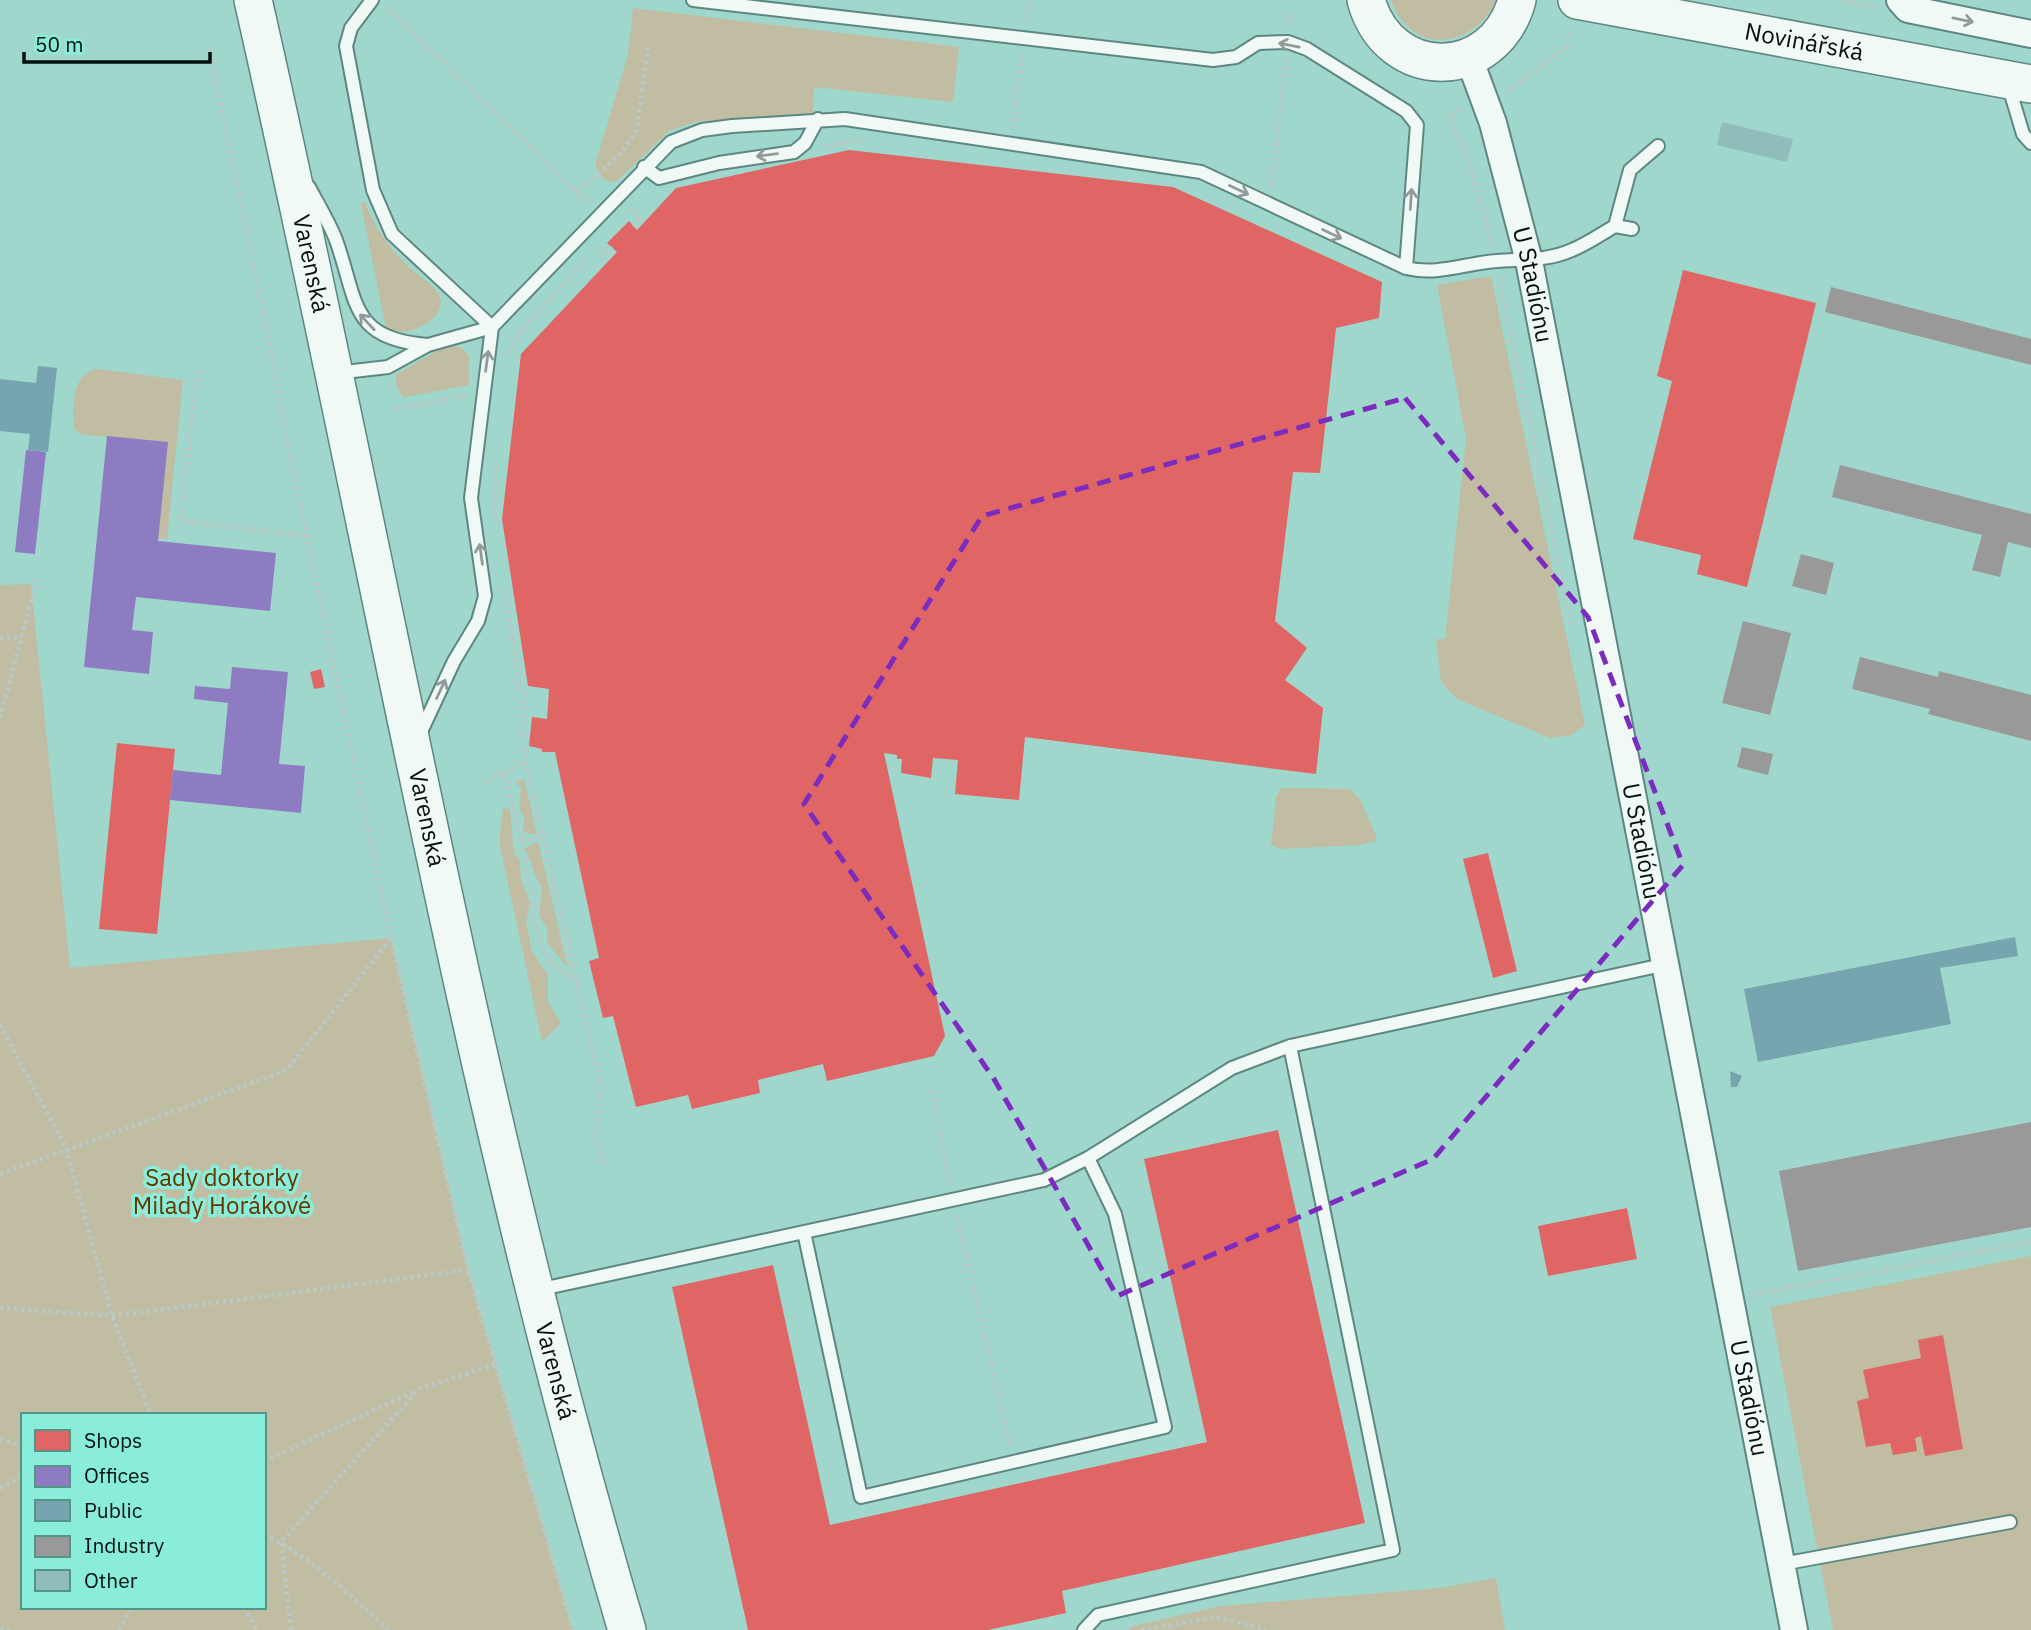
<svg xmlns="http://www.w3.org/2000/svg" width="2031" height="1630" viewBox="0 0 2031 1630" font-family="'IBM Plex Sans',sans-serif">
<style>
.green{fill:#c0bda2;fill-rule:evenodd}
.shops{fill:#e06666}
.offices{fill:#8e7cc3}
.public{fill:#76a5af}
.industry{fill:#999}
.building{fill:#90bdb9}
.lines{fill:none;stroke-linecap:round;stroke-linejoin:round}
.lane-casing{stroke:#5d8780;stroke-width:16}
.street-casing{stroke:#5d8780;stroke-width:30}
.secondary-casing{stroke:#5d8780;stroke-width:40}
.path{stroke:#bac9c5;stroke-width:4.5;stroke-dasharray:3.5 3.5;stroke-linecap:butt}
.lane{stroke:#f1f9f7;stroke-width:12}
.street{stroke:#f1f9f7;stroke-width:26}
.secondary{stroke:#f1f9f7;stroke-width:37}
.oneway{stroke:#919c9a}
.marked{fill:none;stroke:#7b2cbf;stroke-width:5;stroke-dasharray:14 9;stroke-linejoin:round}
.labels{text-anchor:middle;stroke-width:7;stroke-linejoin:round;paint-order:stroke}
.street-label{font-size:24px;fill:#00110e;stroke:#8aedda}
.park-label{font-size:24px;fill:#653600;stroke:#8aedda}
</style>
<rect width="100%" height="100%" fill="#a0d7cc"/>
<path class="green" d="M1391,0H1496C1474,50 1410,56 1391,0Z
M633,8L959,47L953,102L814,87L813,113L695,122L669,131L618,180L610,182L602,178L595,165L628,55Z
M365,202C374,228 391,250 411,269C419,276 434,285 439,295C446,310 430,323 418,328C407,332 397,333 386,328L361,203Z
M1491,276L1585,725L1572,735L1550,738L1457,699L1441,682L1436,639H1445L1466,438L1437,285Z
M449,344L462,348L469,356V385L404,397L397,389L395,375Z
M97,369L183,380L167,539L157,538L166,444L80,434L74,428C72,407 72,373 97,369Z
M31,584L70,968L391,938L468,1270L573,1630H0V585ZM23,1415H264V1607H23Z
M524,779L537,835L523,832L524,817L519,809L521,788L515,782Z
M1282,788L1350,789L1360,799L1376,835V841L1360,845L1280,849L1271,845L1276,797Z
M503,808L510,809L514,853L520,861L521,879L530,902L526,922L532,951L548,975V1002L561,1023L542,1042L499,841Z
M538,841L568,968L547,943V928L539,916L542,888C532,874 533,862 524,849Z
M2031,1256V1630H1833L1770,1307Z
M1496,1578L1505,1630H1130L1129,1627L1221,1606L1440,1588Z"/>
<path class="shops" d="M849,150L1173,187L1382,282L1379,318L1336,328L1320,473L1293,472L1275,621L1307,648L1285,680L1323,708L1316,774L1025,737L1019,800L955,794L958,760L933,758L931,778L901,773L902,759H897V755L884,753L945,1036L934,1056L827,1081L823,1064L758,1080L760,1093L692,1109L688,1095L636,1107L613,1016L603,1018L589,961L599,958L555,752H542V749L529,746L532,717L547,719L549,689L528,686L502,519L521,354L617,252L607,243L629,221L637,230L676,188Z
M1683,270L1816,303L1747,587L1697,574L1701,555L1633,539L1672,381L1657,376Z
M321,669L325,687L314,689L310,672Z
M117,743L175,749L157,934L99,929Z
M1488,853L1517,971L1493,978L1463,859Z
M1278,1130L1365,1523L1062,1591L1066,1613L988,1630H748L672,1287L773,1265L830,1525L1207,1442L1144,1159Z
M1627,1208L1637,1259L1548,1276L1538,1226Z
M1943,1335L1963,1449L1925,1456L1921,1436L1915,1438L1917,1451L1893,1455L1890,1443L1866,1447L1857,1401L1869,1398L1863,1370L1921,1358L1918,1340Z"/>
<path class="offices" d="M107,436L168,442L158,541L276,553L270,611L136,597L132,630L153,632L149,674L84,667Z
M26,450L46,452L35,554L15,552Z
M232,667L288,672L279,764L305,766L301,813L170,800L173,770L221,775L228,703L194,699L195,686L230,689Z"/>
<path class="public" d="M38,366L57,368L48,452L28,450L30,434L0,431V379L36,383Z
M2015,937L2018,956L1940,968L1951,1024L1758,1062L1744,989Z
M1730,1071L1742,1076L1737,1087H1731Z"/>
<path class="industry" d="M1831,287L2031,339V365L1825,312Z
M1840,465L2031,514V548L2008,542L2000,577L1972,570L1982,535L1832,497Z
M1801,554L1834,563L1826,595L1792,586Z
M1743,621L1791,633L1770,715L1722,703Z
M1860,657L1938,677L1939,671L2031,695V741L1928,714L1930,709L1852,689Z
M1742,747L1773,754L1768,775L1737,767Z
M2031,1122V1227L1798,1271L1779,1171Z"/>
<path class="building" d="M1722,122L1793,139L1787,162L1717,145Z"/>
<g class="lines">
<defs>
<path id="lane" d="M372,0L351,28L346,46L373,190L392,234L492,327
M693,0L1213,60L1236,57L1258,43L1288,42L1307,49L1406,111L1417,125L1406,268
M2008,84L2023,134L2031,143
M644,167L659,178L719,163L794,152L805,143L818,119
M309,187C318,204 329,222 336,240C358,301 349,339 428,345
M1615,226L1632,229
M336,373L388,367L428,345L492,327L671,142L702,130L732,126L845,119L1201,172L1406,268C1438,276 1466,263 1497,261C1522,259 1548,261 1572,250C1587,244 1601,234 1615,226L1630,170L1658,146
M419,736L454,661L478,621L485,596L471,498L492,327
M804,1232L861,1497L1165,1427L1115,1214L1088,1158
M537,1290L1044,1180L1088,1158L1232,1068L1290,1046L1667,964
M1782,1564L2010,1522
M1084,1630L1098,1615L1393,1550L1290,1046"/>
<g id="street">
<path d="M1900,0L1908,9L2031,34"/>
<path id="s1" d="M1469,58L1493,123L1529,261L1794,1630"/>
</g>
<g id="secondary">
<path id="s2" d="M253,0C377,543 468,1095 627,1630"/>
<path d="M1366,0C1389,83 1494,83 1517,0"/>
<path id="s3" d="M1577,0L2031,84"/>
</g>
</defs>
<use href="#lane" class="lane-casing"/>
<use href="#street" class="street-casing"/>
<use href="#secondary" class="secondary-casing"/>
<path class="path" d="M1838,0L1879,8
M387,8L589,204
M1026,21L1030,0
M1290,25L1291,11
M209,47L277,381L284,427L391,938L468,1270L573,1630
M1508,91L1564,48L1573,28
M1461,110L1449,117L1470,166L1492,245
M1013,129L1022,54
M823,147L860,140
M1272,188L1286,58
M577,193L622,152L637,129L648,47
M632,209L641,218L634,227
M597,247L605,255L612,247
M1499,277L1572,628
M509,353L526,326L588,257
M198,371L180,521L309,537
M396,409L467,395
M495,519L496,462
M0,638L22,637
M0,718L38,575
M526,762L601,1088L596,1138L604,1166
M505,773L521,840L519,851L525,861L528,882L535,893L532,920L539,932L541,946L551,964L576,981
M485,782L526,762L522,730L525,697L519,685L505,590
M521,840L544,838
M0,1025L66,1148L112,1316L151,1415
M932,1091L950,1183
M0,1174L287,1070L391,938
M957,1216L1010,1446
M1753,1295L2031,1242
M0,1308L112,1316L468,1270
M0,1439L23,1446
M264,1461L415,1391
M0,1488L23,1475
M264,1535C310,1556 351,1595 388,1630
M244,1607L257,1630
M0,1629L11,1630
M119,1630L132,1607
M291,1630L281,1542L419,1389L496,1364
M1141,1630L1217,1617L1266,1630"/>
<use href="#lane" class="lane"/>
<use href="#street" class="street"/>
<use href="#secondary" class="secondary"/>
</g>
<defs><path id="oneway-shaft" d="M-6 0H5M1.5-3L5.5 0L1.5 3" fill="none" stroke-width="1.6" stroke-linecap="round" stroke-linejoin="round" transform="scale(1.75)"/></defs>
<g class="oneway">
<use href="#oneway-shaft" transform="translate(1963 20) rotate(12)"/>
<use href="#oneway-shaft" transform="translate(1289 45) rotate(-169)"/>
<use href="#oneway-shaft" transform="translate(767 155) rotate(173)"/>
<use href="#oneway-shaft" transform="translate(1239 190) rotate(25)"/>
<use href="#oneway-shaft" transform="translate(1411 199) rotate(-86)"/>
<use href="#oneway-shaft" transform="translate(1332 234) rotate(25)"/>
<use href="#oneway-shaft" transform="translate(367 322) rotate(-133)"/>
<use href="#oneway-shaft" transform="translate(487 361) rotate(-82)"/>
<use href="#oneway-shaft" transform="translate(481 554) rotate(-98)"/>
<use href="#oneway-shaft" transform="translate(441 689) rotate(-65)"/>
</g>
<path class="marked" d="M1405,398L1588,617L1683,865L1433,1159L1117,1296L994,1079L804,804L982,516Z"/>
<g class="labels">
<g class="street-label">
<text dy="8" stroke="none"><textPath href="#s3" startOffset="231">Novinářská</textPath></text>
<text dy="8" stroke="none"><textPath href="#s2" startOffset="270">Varenská</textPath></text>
<text dy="8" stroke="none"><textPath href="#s1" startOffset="236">U Stadiónu</textPath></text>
<text dy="8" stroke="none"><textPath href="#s2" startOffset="836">Varenská</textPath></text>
<text dy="8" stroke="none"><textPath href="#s1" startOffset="803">U Stadiónu</textPath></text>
<text dy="8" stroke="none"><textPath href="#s2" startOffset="1404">Varenská</textPath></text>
<text dy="8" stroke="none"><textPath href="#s1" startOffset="1370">U Stadiónu</textPath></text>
</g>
<g class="park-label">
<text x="222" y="1186">Sady doktorky<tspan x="222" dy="28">Milady Horákové</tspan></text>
</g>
</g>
<rect x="21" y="1413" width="245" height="196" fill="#8aedda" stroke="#539588" stroke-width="2"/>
<rect x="35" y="1430" width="35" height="21" fill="#e06666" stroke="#539588" stroke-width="2"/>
<text x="84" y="1448" font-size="21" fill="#00110e">Shops</text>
<rect x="35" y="1466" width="35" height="21" fill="#8e7cc3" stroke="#539588" stroke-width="2"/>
<text x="84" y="1483" font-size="21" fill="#00110e">Offices</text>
<rect x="35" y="1500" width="35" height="21" fill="#76a5af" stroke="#539588" stroke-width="2"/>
<text x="84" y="1518" font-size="21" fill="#00110e">Public</text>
<rect x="35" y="1536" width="35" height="21" fill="#999999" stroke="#539588" stroke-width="2"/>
<text x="84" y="1553" font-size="21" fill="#00110e">Industry</text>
<rect x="35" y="1570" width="35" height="21" fill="#90bdb9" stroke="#539588" stroke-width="2"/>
<text x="84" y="1588" font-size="21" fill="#00110e">Other</text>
<path d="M24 52v10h186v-10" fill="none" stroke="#00110e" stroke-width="3.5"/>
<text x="35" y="52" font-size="21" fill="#00110e" stroke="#8aedda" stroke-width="5" paint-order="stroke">50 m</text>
</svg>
